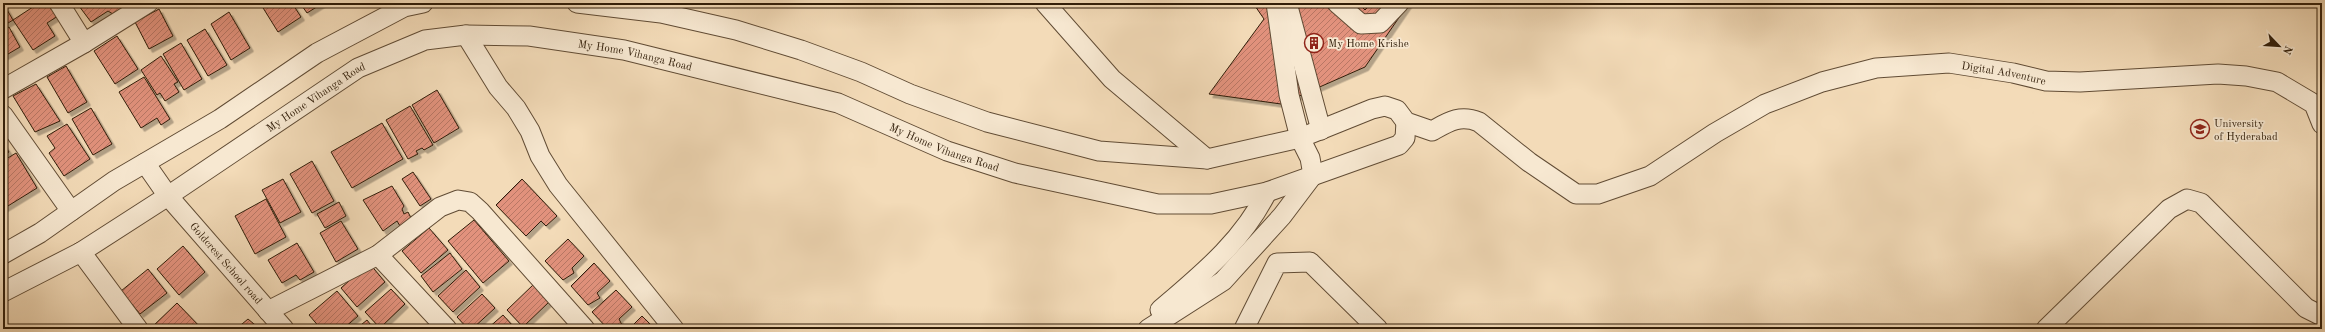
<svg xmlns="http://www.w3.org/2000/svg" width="2325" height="332" viewBox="0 0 2325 332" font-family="'Old Standard TT',serif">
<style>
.building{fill:url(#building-hatch);stroke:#301d09;filter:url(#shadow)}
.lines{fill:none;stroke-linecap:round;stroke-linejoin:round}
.minor-casing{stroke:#614c35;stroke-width:21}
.minor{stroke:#f7e8d1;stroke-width:19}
.labels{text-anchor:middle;stroke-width:3.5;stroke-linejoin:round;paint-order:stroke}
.poi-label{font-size:11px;fill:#301d09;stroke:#f7e8d1;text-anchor:start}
.street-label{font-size:11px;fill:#301d09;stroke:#f7e8d1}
</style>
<defs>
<pattern id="building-hatch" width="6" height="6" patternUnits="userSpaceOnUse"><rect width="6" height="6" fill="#e2927d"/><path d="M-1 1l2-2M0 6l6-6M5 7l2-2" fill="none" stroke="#b87765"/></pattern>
<filter id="shadow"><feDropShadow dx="3.5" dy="3.5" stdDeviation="0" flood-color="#0004"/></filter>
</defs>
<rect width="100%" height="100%" fill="#f3dbb8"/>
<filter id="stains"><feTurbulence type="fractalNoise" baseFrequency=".005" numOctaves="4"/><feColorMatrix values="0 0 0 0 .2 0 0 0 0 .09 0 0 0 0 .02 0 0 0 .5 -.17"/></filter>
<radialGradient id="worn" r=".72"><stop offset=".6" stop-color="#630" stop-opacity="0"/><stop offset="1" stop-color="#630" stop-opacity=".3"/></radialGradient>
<path class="building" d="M3,3L13,20L3,26Z
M39,3H50L58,16L47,23L55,36L33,50L13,20Z
M83,3H126L128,7L116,16L108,11L91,22L79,6Z
M260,3H292L301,17L278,32Z
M300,3H323L307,13Z
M1253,3H1409L1365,67L1281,104L1209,94L1264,19Z
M1358,3H1372L1365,10Z
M159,9L173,36L149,49L135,22Z
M229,12L250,48L231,60L211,24Z
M9,27L20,47L3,57V30Z
M205,29L227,65L208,76L187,40Z
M117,36L138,69L115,84L94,51Z
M181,43L202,79L184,90L163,54Z
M161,56L178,82L174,84L179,92L165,101L160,93L157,95L141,70Z
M66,66L87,102L68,113L47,77Z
M144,77L170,119L161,125L157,118L141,128L119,92Z
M36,84L60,121L35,132L13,96Z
M437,90L459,128L434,143L412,105Z
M410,106L433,145L424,150L422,148L416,151L418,154L408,159L386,120Z
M91,108L112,144L93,155L72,119Z
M382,123L403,159L352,188L331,152Z
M67,124L90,159L64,176L49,153L55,148L47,136Z
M3,143L9,152L3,156Z
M16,153L37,188L3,209V161Z
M312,161L334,201L312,213L290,174Z
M413,172L431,199L420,206L402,179Z
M283,179L301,212L280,223L262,190Z
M522,179L557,216L546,226L541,221L526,236L496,205Z
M392,186L404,206L402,209L404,214L408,212L411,218L400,226L397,221L383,231L363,200Z
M266,199L286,237L255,254L235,216Z
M339,202L346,216L325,228L317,214Z
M474,220L509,261L483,283L448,241Z
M341,221L358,249L336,262L320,233Z
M429,228L448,250L421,273L402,251Z
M568,239L584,256L572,268L574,273L563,280L545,261Z
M297,243L314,272L300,280L296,275L282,283L268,260Z
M183,246L205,272L179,295L157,269Z
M450,253L462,269L433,292L421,276Z
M369,263L385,282L357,307L341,288Z
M594,263L610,281L597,293L600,298L588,305L571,286Z
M148,269L167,293L140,314L121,291Z
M466,270L480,287L453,312L438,296Z
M534,284L550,301L523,327L507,310Z
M391,289L405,304L380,328L365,312Z
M616,290L632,307L619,319L622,325L614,329H608L592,312Z
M337,291L358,316L343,329H321L309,315Z
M482,294L495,308L472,329H468L457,317Z
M177,303L202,329H151V328Z
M503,315L513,326L509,329H487Z
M642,316L655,329H629Z
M248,319L260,329H236Z
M367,320L374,329H356Z"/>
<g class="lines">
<defs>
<g id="minor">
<path d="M59,3L84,43"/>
<path id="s1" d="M577,3L661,13L736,30L801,50L861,72L910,94L987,122L1099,151L1207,159L1300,138L1372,109L1385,106L1397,110L1406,122L1432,131C1448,122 1460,114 1479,122L1529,162L1576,194H1598L1650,176L1715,133L1765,104L1822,82L1876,68L1949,63L2013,73L2046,81L2080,82L2218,74L2246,76L2277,82L2314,104L2322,124"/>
<path d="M1045,3L1112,79L1207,159"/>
<path d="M1287,3L1321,130"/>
<path d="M1337,3L1361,24L1380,23L1399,3"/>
<path d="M466,35L498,87L516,108L530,131L540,156L558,185L674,329"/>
<path d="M3,89L84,43L148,3"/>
<path d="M3,115L71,211"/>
<path id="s2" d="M145,163L168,196L284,329"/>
<path d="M81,252L138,329"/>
<path d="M3,254L40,233L114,181L220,119L317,53L404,7L423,3"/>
<path d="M378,255L447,329"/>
<path id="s3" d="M3,292L81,252L168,196L358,68L425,40L466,35L529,36L624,50L838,103L947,151L1015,173L1158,204H1211L1267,192L1399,145L1405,138L1406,122"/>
<path d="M1160,310C1202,274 1242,242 1267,192"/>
<path d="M268,311L378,255L440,207L458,200L470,202L480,211L585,329"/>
<path d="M1148,329L1223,281L1282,216L1313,175L1310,158L1300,138L1289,95L1276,3"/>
<path d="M1244,329L1277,263L1310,262L1378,329"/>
<path d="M2046,329L2169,209L2187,199L2201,203L2306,308L2322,316"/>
</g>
</defs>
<use href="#minor" class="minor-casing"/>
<use href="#minor" class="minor"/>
</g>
<defs>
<symbol id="building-ring" viewBox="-11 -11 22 22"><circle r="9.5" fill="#f7e8d1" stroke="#8f2418" stroke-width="1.5"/><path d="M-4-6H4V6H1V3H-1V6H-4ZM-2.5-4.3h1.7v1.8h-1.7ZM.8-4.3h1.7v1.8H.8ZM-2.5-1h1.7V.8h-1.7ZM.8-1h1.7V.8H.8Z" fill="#8f2418"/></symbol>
<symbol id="university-ring" viewBox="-11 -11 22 22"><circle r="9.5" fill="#f7e8d1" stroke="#8f2418" stroke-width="1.5"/><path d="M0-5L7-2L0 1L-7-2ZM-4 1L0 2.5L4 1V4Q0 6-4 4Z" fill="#8f2418"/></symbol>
</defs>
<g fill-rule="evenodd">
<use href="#building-ring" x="1303" y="32" width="22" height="22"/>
<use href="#university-ring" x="2189" y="118" width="22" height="22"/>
</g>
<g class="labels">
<g class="poi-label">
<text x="1328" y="47">My Home Krishe</text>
<text x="2214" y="127">University<tspan x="2214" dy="13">of Hyderabad</tspan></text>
</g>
<g class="street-label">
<text dy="4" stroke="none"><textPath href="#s3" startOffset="705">My Home Vihanga Road</textPath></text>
<text dy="4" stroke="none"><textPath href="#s1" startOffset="1524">Digital Adventure</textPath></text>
<text dy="4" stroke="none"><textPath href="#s3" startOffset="369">My Home Vihanga Road</textPath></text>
<text dy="4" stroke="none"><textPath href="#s3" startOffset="1029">My Home Vihanga Road</textPath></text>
<text dy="4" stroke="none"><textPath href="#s2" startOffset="129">Goldcrest School road</textPath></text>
</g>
</g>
<rect width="2325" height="332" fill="none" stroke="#f3dbb8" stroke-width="16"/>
<rect x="4" y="4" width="2317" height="324" fill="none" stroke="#301d09" stroke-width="2"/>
<rect x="8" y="8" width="2309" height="316" fill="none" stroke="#301d09"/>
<g transform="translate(2279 46) rotate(115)" stroke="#f7e8d1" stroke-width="3" paint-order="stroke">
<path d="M0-3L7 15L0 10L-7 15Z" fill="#301d09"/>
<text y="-6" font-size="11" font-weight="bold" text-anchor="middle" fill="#301d09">N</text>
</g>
<rect width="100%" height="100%" filter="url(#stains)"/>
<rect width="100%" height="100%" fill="url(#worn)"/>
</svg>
